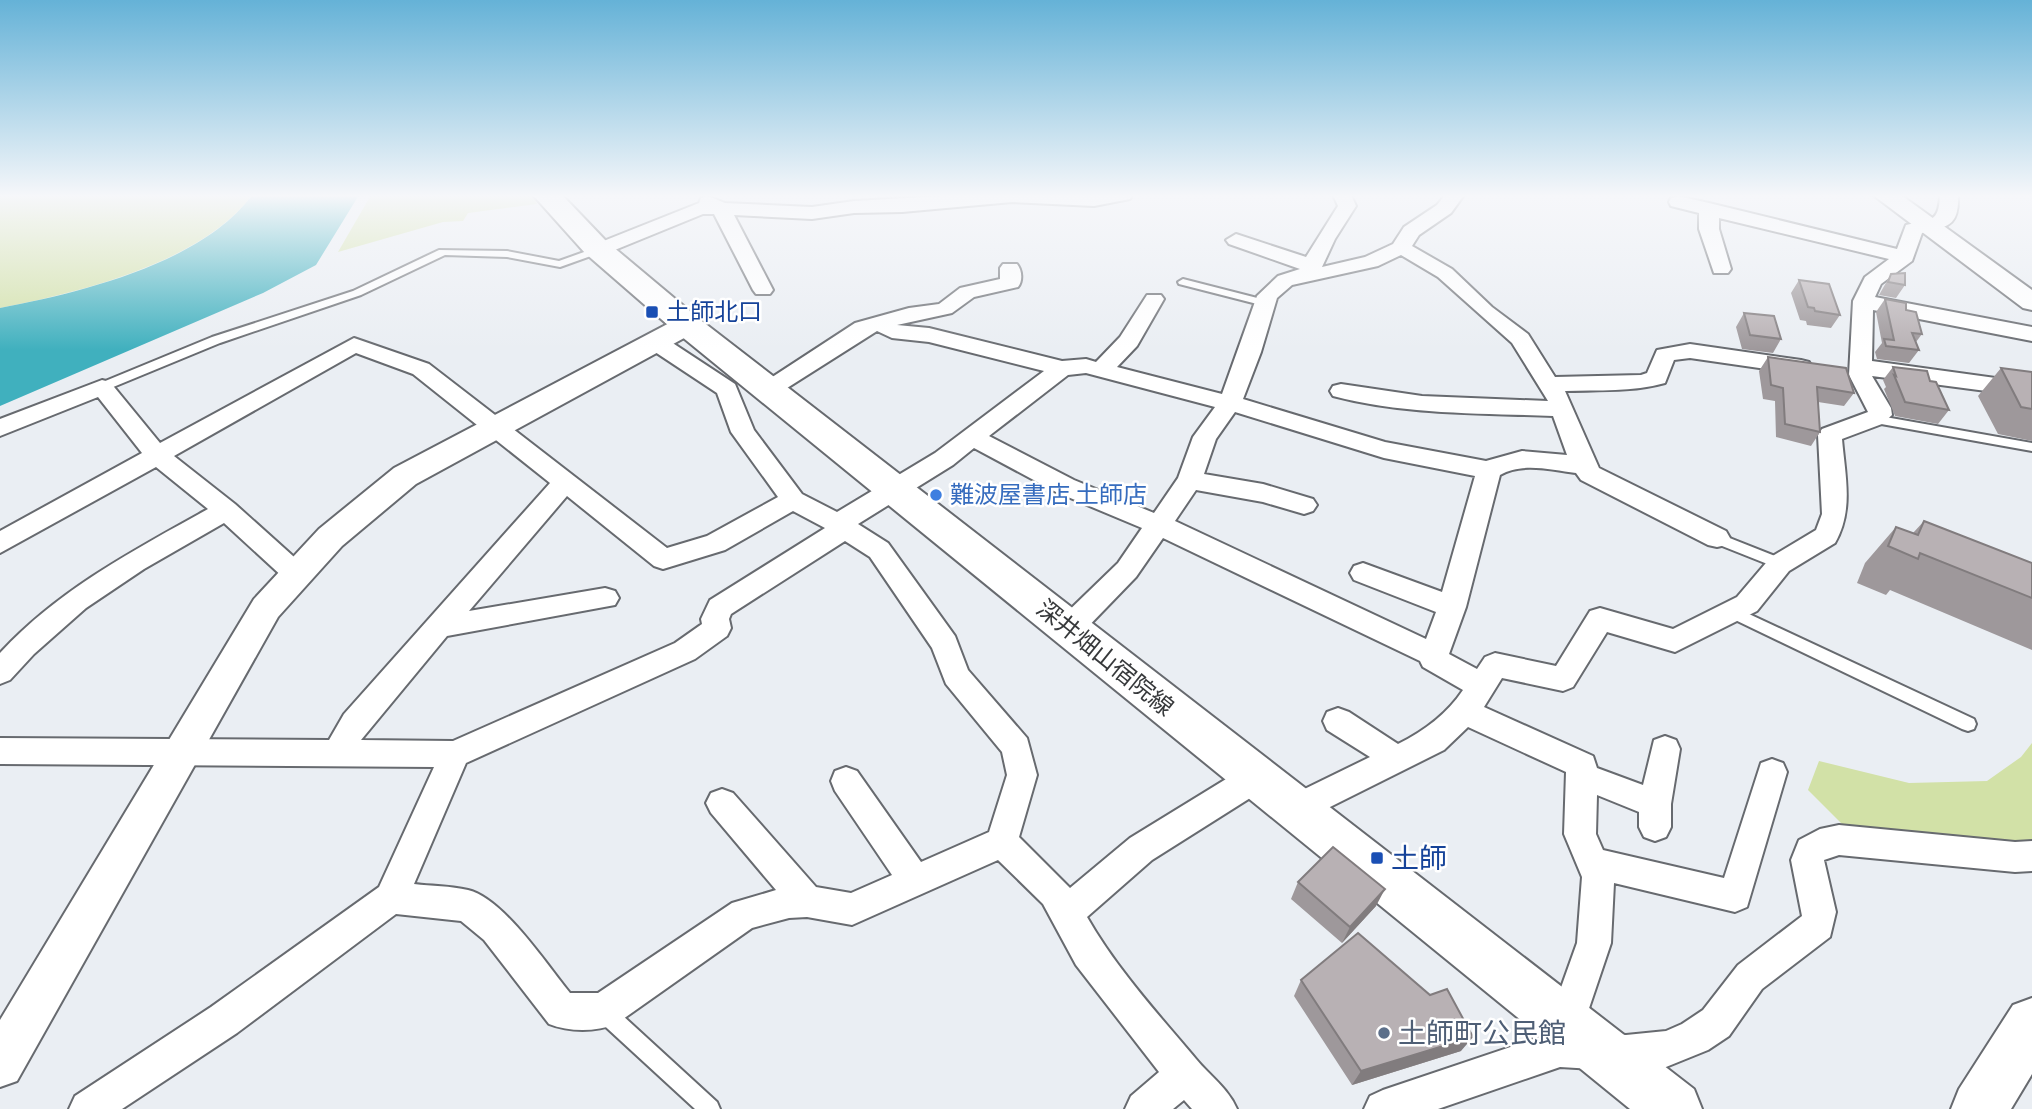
<svg xmlns="http://www.w3.org/2000/svg" width="2032" height="1109" viewBox="0 0 2032 1109" font-family="Bitter,'Noto Sans JP',serif">
<style>
.green{fill:#d2e1a7}
.water{fill:#40b0be}
.lines{fill:none;stroke-linecap:round;stroke-linejoin:round}
.service-casing{stroke:#676a6f;stroke-width:4}
.minor-casing{stroke:#676a6f;stroke-width:4}
.tertiary-casing{stroke:#676a6f;stroke-width:4}
.secondary-casing{stroke:#676a6f;stroke-width:4}
.service{fill:#fff;fill-rule:evenodd}
.minor{fill:#fff;fill-rule:evenodd}
.tertiary{fill:#fff;fill-rule:evenodd}
.secondary{fill:#fff;fill-rule:evenodd}
.wall{fill:#9e989b}
.shaded-wall{fill:#817c7e}
.building{fill:#b8b1b4;stroke:#817c7e;stroke-width:2}
.transit-dot{fill:#1a4fb4;stroke:#fff;stroke-width:2.5}
.shop-dot{fill:#3f7fe0;stroke:#fff;stroke-width:2.5}
.service-dot{fill:#5c6f8a;stroke:#fff;stroke-width:2.5}
.labels{text-anchor:middle;stroke-width:5;stroke-linejoin:round;paint-order:stroke}
.transit-label{font-size:24px;fill:#164399;stroke:#fff;text-anchor:start}
.shop-label{font-size:24px;fill:#366cbe;stroke:#fff;text-anchor:start}
.street-label{font-size:24px;fill:#37393b;stroke:#fff}
.near-transit-label{font-size:28px;fill:#164399;stroke:#fff;text-anchor:start}
.near-service-label{font-size:28px;fill:#4e5e75;stroke:#fff;text-anchor:start}
</style>
<rect width="100%" height="100%" fill="#eaeef3"/>
<path class="green" d="M0,195H252C203,262 78,293 0,308Z
M371,195H533L537,204L468,213L463,221L443,222L338,252Z
M2032,743V846L2012,849L1843,825L1808,790L1819,761L1909,783L1987,781L2021,757Z"/>
<path class="water" d="M252,195H359L316,265L263,293L0,406V308C79,293 203,263 252,195Z"/>
<g class="lines">
<defs>
<path id="service" d="M598,247L602,248V252L560,267L507,257L445,255L361,295L220,343L106,390H98L96,387L98,384L212,337L353,291L439,250L507,251L559,261Z
M1183,279L1269,301L1271,303L1265,306L1179,284L1178,282Z
M1874,415L2032,443V451L1870,422L1868,419L1870,416Z
M1717,533L1785,560L1787,564L1785,568L1780,569L1712,542L1710,538L1712,534Z
M1734,607L1974,719L1976,724L1974,729L1968,731L1962,729L1729,617L1727,613L1729,609Z
M603,1001L610,1004L717,1102L720,1109H695L596,1018L593,1011L596,1004Z"/>
<path id="minor" d="M959,195H1132L1130,199L1094,206L1012,202L902,212L854,213L812,219L734,215L773,290L770,294H756L753,290L714,214H703L605,254H591L588,250L591,246L699,203L701,198L708,196L725,203L812,207L854,201Z
M1333,195H1351L1356,206L1335,239L1322,267L1365,257L1393,244L1404,227L1437,205L1445,195H1464L1451,213L1419,235L1412,246L1452,269L1492,307L1528,334L1555,377L1641,375L1647,373L1657,350L1690,344L1801,360L1809,362L1812,367L1809,372L1801,374L1690,358L1674,360L1665,383C1632,392 1599,390 1565,391L1599,468L1726,531L1730,538L1726,545L1717,547L1708,545L1581,480L1576,473C1551,470 1522,462 1500,475L1466,607L1449,654L1477,669L1485,657L1495,653L1556,666L1590,611L1600,608L1673,629L1737,597L1771,557L1816,530L1822,514L1818,435L1822,429L1868,412L1849,375L1853,301L1865,277L1889,259L1719,218V229L1731,269L1728,273H1714L1699,229V213L1671,206L1669,202L1671,198L1678,196L1709,203L1897,249L1906,225C1930,219 1939,224 1940,195H1958C1959,226 1949,226 1922,233L1912,261L1881,284L1875,297L2032,327V341L1873,310L1872,361L2032,383V397L1872,376L1891,408L1892,415L1882,424L1842,439C1845,475 1854,510 1835,543L1789,571L1757,611L1675,652L1607,632L1573,687L1563,691L1502,678L1484,707L1593,756L1597,768L1643,785L1654,740L1665,736L1676,740L1680,749L1671,804V827L1666,837L1655,841L1644,837L1639,827V812L1597,795L1596,834L1603,850L1724,878L1761,763L1772,759L1783,763L1787,772L1747,907L1735,912L1614,883L1611,943L1581,1032L1626,1035L1666,1031L1682,1024L1703,1010L1738,965L1802,916L1791,860L1799,840L1820,829L1839,825L2015,842L2032,841V871L2015,872L1839,855L1824,860L1836,912L1830,937L1762,989L1729,1036L1708,1050L1666,1067L1626,1071L1560,1067L1438,1109H1364L1370,1096L1383,1090L1552,1033L1548,1024L1577,943L1582,877L1564,834L1566,772L1468,727L1444,750L1306,819L1295,823L1284,819L1279,809L1284,799L1370,757L1327,730L1323,721L1327,712L1338,708L1349,712L1398,744C1424,731 1447,714 1463,690L1423,667L1420,661L1163,538L1136,577L1078,637L1068,640L1058,637L1054,629L1058,621L1118,563L1142,528L1056,492L974,448L953,465L858,524L888,543L955,636L968,670L1027,738L1037,775L1019,837L1070,888L1130,838L1244,768L1255,764L1266,768L1270,778L1266,788L1152,860L1087,917C1116,968 1158,1014 1196,1059C1210,1076 1228,1088 1237,1109H1192L1184,1100L1173,1109H1125L1131,1096L1159,1072L1076,965L1043,904L998,860L852,925L807,917L789,918L752,928L616,1024C596,1032 569,1032 549,1024L484,940L461,921L396,914L237,1033L122,1109H69L75,1096L211,1007L379,887L434,767L0,764V738L329,740L344,714L550,483L413,374L356,353L174,456L235,504L303,565L307,572L303,579L294,582L285,579L224,523L144,569L86,608L34,654L10,680L0,684V653C58,590 134,550 208,509L156,467L0,553V531L142,453L98,397L0,436V419L102,380L110,382L160,443L354,338L429,364L667,548L707,536L778,497L731,432L717,393L649,348L646,343L649,338H665L735,384L754,430L802,494L837,512L935,453L1044,371L929,342L892,338L877,331L776,395L768,397L760,395L757,390L760,385L855,323L909,308L939,304L960,288L1000,279V268L1003,264H1017C1022,270 1023,281 1018,287L974,297L952,313L897,325L929,328L1062,361L1086,359L1096,362L1120,337L1147,295H1161L1164,299L1137,346L1117,367L1222,394L1257,296L1278,276L1300,269L1229,244L1226,240L1236,234L1306,257L1338,206ZM1401,255L1438,277L1512,343L1548,401L1422,396L1341,384L1333,386L1330,391L1333,396C1405,415 1480,413 1553,416L1567,455L1522,451L1486,461L1385,442L1243,399L1261,352L1277,298L1292,285L1378,266ZM1086,373L1215,407L1193,437L1178,478L1154,513L1074,480L989,436L1068,375ZM1235,412L1384,458L1475,476L1442,592L1363,563L1354,566L1350,573L1354,580L1436,612L1426,639L1175,521L1196,490L1263,502L1304,514L1313,511L1317,505L1313,499L1263,484L1204,474L1216,439ZM567,496L654,566L663,569L725,550L793,511L825,528L710,600L701,619L702,624L675,643L453,741L361,740L447,636L615,605L619,598L615,591L605,588L469,611ZM845,541L870,557L932,648L946,684L1002,752L1007,775L989,832L921,862L857,771L846,767L835,771L831,781L835,791L892,875L851,893L816,887L733,793L722,789L711,793L706,803L711,813L776,890L732,903L598,993H570C547,965 503,898 468,890C451,886 431,886 414,884L466,763L695,659L727,636L731,628L729,619L731,614Z"/>
<path id="tertiary" d="M1873,195H1901L2032,290V310L2023,308Z
M687,317L697,319L701,325L697,331L416,484L342,546L278,617L17,1081L0,1087V1020L254,599L319,529L394,468L677,319Z"/>
<path id="secondary" d="M533,195H562L606,241L698,318L1694,1089L1702,1109H1630L676,332L585,253Z
M2032,998V1074L2011,1109H1951L1959,1089L2013,1005Z"/>
</defs>
<use href="#service" class="service-casing"/>
<use href="#minor" class="minor-casing"/>
<use href="#tertiary" class="tertiary-casing"/>
<use href="#secondary" class="secondary-casing"/>
<use href="#service" class="service"/>
<use href="#minor" class="minor"/>
<use href="#tertiary" class="tertiary"/>
<use href="#secondary" class="secondary"/>
</g>
<path class="wall" d="M1891,274L1905,285L1896,298L1879,295Z
M1799,280L1840,315L1831,328L1807,325L1806,321L1800,320L1791,293Z
M1885,299L1906,310L1922,334L1916,342L1919,350L1909,363L1877,359L1875,352L1882,343L1876,312Z
M1744,313L1781,339L1773,353L1742,349L1736,327Z
M1768,357L1854,393L1844,406L1818,402L1820,432L1811,446L1776,437L1775,401L1763,399L1759,371Z
M1893,367L1930,381L1949,410L1938,424L1895,416L1884,389L1886,387L1883,380Z
M2001,368L2032,372V441L1998,434L1978,396Z
M1924,521L2032,563V650L1890,590L1886,595L1857,583L1865,563L1896,527L1913,533Z
M1298,882L1376,906L1342,943L1291,899Z
M1301,980L1461,1051L1352,1085L1294,996Z"/>
<path class="shaded-wall" d="M1385,889L1376,906L1342,943L1350,927Z
M1473,1037L1461,1051L1352,1085L1361,1071Z"/>
<path class="building" d="M1905,273V285L1888,282L1891,274Z
M1799,280L1829,284L1840,315L1815,311L1814,308L1808,307Z
M1885,299L1906,303V310L1916,312L1922,334L1912,333L1919,350L1886,346L1884,339L1894,340Z
M1744,313L1774,316L1781,339L1750,335Z
M1768,357L1846,368L1854,393L1817,387L1820,432L1785,424L1783,388L1771,385Z
M1893,367L1927,371L1930,381L1936,382L1949,410L1905,402L1894,375L1896,376Z
M2001,368L2032,372V409L2021,407Z
M1924,521L2032,563V598L1920,553L1918,559L1888,546L1896,527L1918,535Z
M1333,847L1385,889L1350,927L1298,882Z
M1358,933L1430,995L1447,989L1473,1037L1361,1071L1301,980Z"/>
<linearGradient id="sky" x2="0" y2="1"><stop stop-color="#65b2d7"/><stop offset="0.56" stop-color="#f6f7fa"/><stop offset="1" stop-color="#f6f7fa" stop-opacity="0"/></linearGradient>
<rect width="2032" height="350" fill="url(#sky)"/>
<g class="transit-dot">
<rect x="645" y="305" width="14" height="14" rx="3.5"/>
<rect x="1370" y="851" width="14" height="14" rx="3.5"/>
</g>
<circle class="shop-dot" cx="936" cy="495" r="7"/>
<circle class="service-dot" cx="1384" cy="1033" r="7"/>
<g class="labels">
<g class="transit-label">
<text x="666" y="320">土師北口</text>
</g>
<g class="shop-label">
<text x="950" y="503">難波屋書店 土師店</text>
</g>
<g class="street-label">
<text transform="translate(1105 658) rotate(39)" y="8">深井畑山宿院線</text>
</g>
<g class="near-transit-label">
<text x="1391" y="868">土師</text>
</g>
<g class="near-service-label">
<text x="1398" y="1043">土師町公民館</text>
</g>
</g>
</svg>
